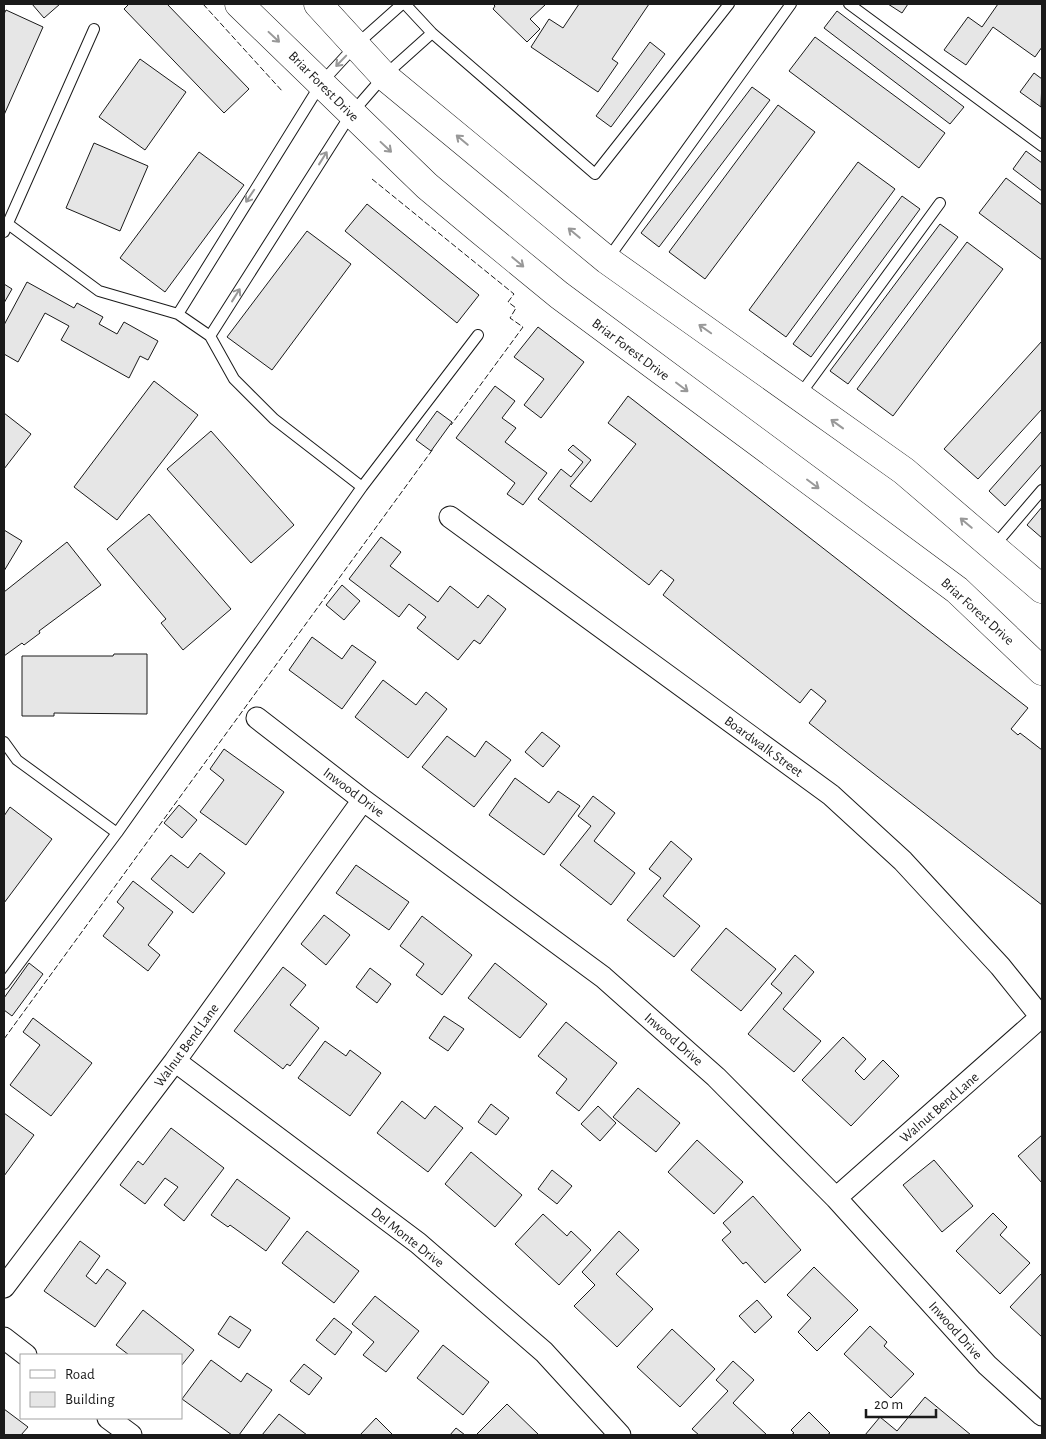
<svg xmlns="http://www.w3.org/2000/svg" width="1046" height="1439" viewBox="0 0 1046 1439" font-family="'Alegreya Sans',sans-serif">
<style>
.building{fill:#e6e6e6;stroke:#1a1a1a}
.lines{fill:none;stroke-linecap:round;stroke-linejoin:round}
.lane-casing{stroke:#1a1a1a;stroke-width:12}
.street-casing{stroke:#1a1a1a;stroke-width:23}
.secondary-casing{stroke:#1a1a1a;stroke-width:29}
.lane{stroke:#fff;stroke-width:10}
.street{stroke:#fff;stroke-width:21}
.secondary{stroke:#fff;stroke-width:28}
.fence{stroke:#1a1a1a;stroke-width:1;stroke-dasharray:6 2.5;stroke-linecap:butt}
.oneway{stroke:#989898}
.labels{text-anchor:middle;stroke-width:4;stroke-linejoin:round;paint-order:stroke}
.street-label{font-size:14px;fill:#1a1a1a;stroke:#fff}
</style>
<rect width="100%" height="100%" fill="#fff"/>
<path class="building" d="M32,4H60L44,18Z
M129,4H167L249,89L224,113L124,9Z
M493,4H546L530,19L540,29L527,42L493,9L495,6Z
M579,4H649L612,59L618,63L598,92L531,47L549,19L563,28Z
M888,4H908L902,13Z
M998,4H1042V47L1035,57L993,27L966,65L944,50L968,17L982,27Z
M6,10L43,27L4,115V14Z
M837,11L964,107L950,124L824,28Z
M815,37L945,133L919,168L789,71Z
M650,42L665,54L611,127L596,116Z
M140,59L186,92L145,150L99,117Z
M1034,73L1042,79L1041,107L1020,92Z
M752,87L770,100L659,247L641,233Z
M778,105L815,132L705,279L669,252Z
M94,143L148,166L120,231L66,208Z
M1026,151L1042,163V191L1013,169Z
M199,152L244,185L165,292L120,258Z
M858,162L895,189L786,337L749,310Z
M1006,178L1042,205V260L979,213Z
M902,196L920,209L811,357L793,344Z
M367,204L479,295L457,323L345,231Z
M940,224L958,237L848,384L830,371Z
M307,231L351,264L272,370L227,337Z
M967,242L1003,269L893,416L857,389Z
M27,282L74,308L77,303L103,317L99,324L117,334L124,322L158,341L148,360L140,356L129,378L61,340L69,326L45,313L18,362L4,354V325Z
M4,284L12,289L4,303Z
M538,327L584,362L541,418L524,405L544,379L514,357Z
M1042,341V409L978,479L944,449Z
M154,381L198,415L117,520L74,487Z
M495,386L515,401L502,418L516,428L505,442L547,473L523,505L507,494L515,483L456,438Z
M628,396L1028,708L1011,729L1018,735L1020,733L1042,750V905L809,723L826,701L811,689L800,703L663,595L674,580L661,570L649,585L538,499L561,469L571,477L583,462L568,450L573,445L591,460L570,486L591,502L636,444L608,423Z
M437,411L452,422L431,451L416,440Z
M4,413L31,434L4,469Z
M211,431L294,525L251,563L167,469Z
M1042,431V464L1005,506L989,491Z
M1042,507V538L1027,525Z
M149,514L231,609L183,650L161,623L166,619L107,549Z
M4,530L22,541L4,571Z
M381,537L401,552L390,566L438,602L450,586L478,608L488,595L506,609L480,644L474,640L458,660L417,628L426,617L409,604L399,617L349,579Z
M67,542L101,585L39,631L40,633L24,645L22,643L4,656V592Z
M342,585L360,601L344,620L326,605Z
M312,637L342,659L352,645L376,662L342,709L289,670Z
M114,654H147V714L54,713V716H22V656H113Z
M383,680L416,705L426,692L447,709L408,758L355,717Z
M542,732L560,746L543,767L525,752Z
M447,736L475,757L486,741L511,760L474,807L422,767Z
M224,749L284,792L246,845L200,812L224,780L210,769Z
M515,778L549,803L558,791L580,806L544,855L489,815Z
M593,796L615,813L594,841L635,873L611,905L560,865L591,826L578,816Z
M179,805L197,820L182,838L164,823Z
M10,807L52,839L4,903V816Z
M671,841L692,859L663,896L700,926L674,957L627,920L661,878L649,869Z
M200,853L225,873L193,913L151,879L171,855L188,868Z
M356,865L409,902L389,930L336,893Z
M133,881L173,912L148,945L160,955L148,971L103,936L124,908L117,902Z
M324,915L350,935L326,965L301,944Z
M422,916L472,955L442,995L416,975L424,964L400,946Z
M726,928L776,969L741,1011L691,970Z
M795,955L814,972L783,1009L821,1041L794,1072L748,1034L782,993L771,984Z
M29,963L43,974L12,1016L4,1010V998Z
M495,963L547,1004L520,1038L468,998Z
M283,967L306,985L290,1005L319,1028L290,1066L287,1064L283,1069L234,1031Z
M370,968L391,984L377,1003L356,987Z
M444,1016L464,1029L448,1051L429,1038Z
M33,1018L92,1063L51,1116L10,1085L40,1045L23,1032Z
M566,1022L617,1063L579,1111L556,1093L567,1079L538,1056Z
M843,1037L866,1059L855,1071L864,1080L883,1060L899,1076L851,1126L802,1080Z
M325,1041L346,1056L350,1050L381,1073L350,1116L298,1078Z
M638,1088L680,1123L656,1152L613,1117Z
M402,1101L425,1119L435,1106L463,1128L428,1172L377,1133Z
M491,1104L509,1118L496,1135L478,1122Z
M598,1106L616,1123L600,1141L581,1124Z
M4,1113L34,1135L4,1176Z
M171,1128L224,1168L184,1221L164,1205L178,1187L165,1178L145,1204L120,1185L138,1161L143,1165Z
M1042,1135V1183L1018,1156Z
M697,1140L743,1182L714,1214L668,1172Z
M471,1152L522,1195L495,1227L445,1184Z
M934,1160L973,1206L942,1232L903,1185Z
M552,1170L572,1186L557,1204L538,1189Z
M237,1179L290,1218L266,1251L230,1225L228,1227L211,1215Z
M753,1196L801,1250L765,1283L746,1262L743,1264L722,1240L731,1232L723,1223Z
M993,1213L1007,1227L1000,1235L1030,1263L1000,1294L956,1251Z
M543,1214L567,1236L571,1231L591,1250L559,1285L515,1244Z
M307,1231L359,1271L334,1303L282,1263Z
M619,1231L639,1250L616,1274L653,1309L617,1347L574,1306L595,1285L582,1272Z
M80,1241L100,1256L86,1276L96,1284L107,1269L126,1283L95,1327L44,1291Z
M814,1267L858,1310L817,1351L798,1332L811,1318L787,1295Z
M1042,1273V1337L1010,1307Z
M375,1296L419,1331L386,1372L363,1355L374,1342L352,1324Z
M757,1300L772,1317L755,1333L739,1316Z
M143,1310L194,1350L181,1366V1355H129L116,1345Z
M230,1316L251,1330L239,1348L218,1334Z
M334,1318L352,1332L335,1355L316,1340Z
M870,1326L887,1342L884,1346L914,1374L891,1398L844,1354Z
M672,1329L715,1369L680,1407L637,1367Z
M443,1345L489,1382L463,1415L417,1378Z
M211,1360L241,1382L247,1373L272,1390L239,1435H232L182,1399Z
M733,1361L754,1380L733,1403L767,1435H699L692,1429L728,1391L716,1380Z
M304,1364L322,1378L309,1395L290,1381Z
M925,1397L971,1435H865L880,1417L897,1431Z
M507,1404L539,1435H476Z
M4,1409L28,1427L21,1435H4Z
M809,1412L830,1433L827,1435H791L794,1433L791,1430Z
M279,1414L307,1435H262Z
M376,1418L393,1435H360Z
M456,1428L465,1435H450Z"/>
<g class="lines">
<defs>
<path id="lane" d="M405,4L432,33L595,174L729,4
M849,4L1042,146
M8,224L99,291L178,314L210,336L234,379L274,419L362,487
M4,232L94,29
M607,260L791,4
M178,314L322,82L356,45L402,4
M210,336L351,114L384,76L432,33
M799,396L940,203
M994,546L1042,490
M4,742L17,760L117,833
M4,984L117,833L362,487L478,335"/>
<path id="street" d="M450,517L831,795L903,861L1000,966L1041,1017
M257,718L363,800L603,977L716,1077L836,1198L987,1365L1042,1415
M175,1061L418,1243L544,1352L620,1435
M836,1198L1042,1016
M4,1287L175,1061L363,800
M4,1338L26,1355
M108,1418L131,1435"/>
<path id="secondary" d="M239,4L427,186L481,231L559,295L957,590L1042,671
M318,4L384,76L607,260L904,471L1042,589"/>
</defs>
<use href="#lane" class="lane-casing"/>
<use href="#street" class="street-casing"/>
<use href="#secondary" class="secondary-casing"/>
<use href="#lane" class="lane"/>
<use href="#street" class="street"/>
<use href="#secondary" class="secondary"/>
<path class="fence" d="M203,4L283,92
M372,179L514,294L508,302L516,308L510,318L523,327L451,425
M4,1039L433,449"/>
</g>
<defs><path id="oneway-shaft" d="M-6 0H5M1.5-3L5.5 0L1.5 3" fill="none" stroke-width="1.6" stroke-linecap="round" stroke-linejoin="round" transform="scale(1.25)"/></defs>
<g class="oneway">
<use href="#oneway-shaft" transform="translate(274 37) rotate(43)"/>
<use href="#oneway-shaft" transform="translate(341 61) rotate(134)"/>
<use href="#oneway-shaft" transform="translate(462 140) rotate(-140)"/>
<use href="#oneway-shaft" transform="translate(386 147) rotate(43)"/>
<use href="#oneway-shaft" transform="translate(323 158) rotate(-58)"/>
<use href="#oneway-shaft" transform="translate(250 196) rotate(124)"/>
<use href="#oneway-shaft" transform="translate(574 233) rotate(-140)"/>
<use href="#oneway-shaft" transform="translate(518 262) rotate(40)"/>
<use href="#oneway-shaft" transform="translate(236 295) rotate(-58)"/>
<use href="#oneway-shaft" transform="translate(705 329) rotate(-145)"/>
<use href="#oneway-shaft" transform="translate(682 387) rotate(37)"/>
<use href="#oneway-shaft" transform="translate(837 424) rotate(-144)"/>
<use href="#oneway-shaft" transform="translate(813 484) rotate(37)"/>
<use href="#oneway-shaft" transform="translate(966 523) rotate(-140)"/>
</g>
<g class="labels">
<g class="street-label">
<text transform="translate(324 86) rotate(45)" y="5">Briar Forest Drive</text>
<text transform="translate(631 349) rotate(37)" y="5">Briar Forest Drive</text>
<text transform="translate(978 611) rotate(42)" y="5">Briar Forest Drive</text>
<text transform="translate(764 746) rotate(36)" y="5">Boardwalk Street</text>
<text transform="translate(354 792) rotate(37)" y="5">Inwood Drive</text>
<text transform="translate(674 1039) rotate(41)" y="5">Inwood Drive</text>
<text transform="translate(186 1045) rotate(-54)" y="5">Walnut Bend Lane</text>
<text transform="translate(939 1107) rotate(-41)" y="5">Walnut Bend Lane</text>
<text transform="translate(408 1237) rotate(38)" y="5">Del Monte Drive</text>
<text transform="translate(956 1330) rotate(48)" y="5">Inwood Drive</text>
</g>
</g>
<rect width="1046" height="1439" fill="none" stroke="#1a1a1a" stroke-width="10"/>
<rect x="20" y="1354" width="162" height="65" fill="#ffffff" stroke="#a3a3a3"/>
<rect x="30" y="1370" width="25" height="8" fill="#ffffff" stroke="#a3a3a3"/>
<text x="65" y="1379" font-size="15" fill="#1a1a1a">Road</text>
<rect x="30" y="1392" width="25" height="15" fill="#e6e6e6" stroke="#a3a3a3"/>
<text x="65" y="1404" font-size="15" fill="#1a1a1a">Building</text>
<path d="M866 1409v8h70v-8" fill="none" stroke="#1a1a1a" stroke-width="2.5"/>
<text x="874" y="1409" font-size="15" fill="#1a1a1a" stroke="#ffffff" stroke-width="4" paint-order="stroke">20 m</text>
</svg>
